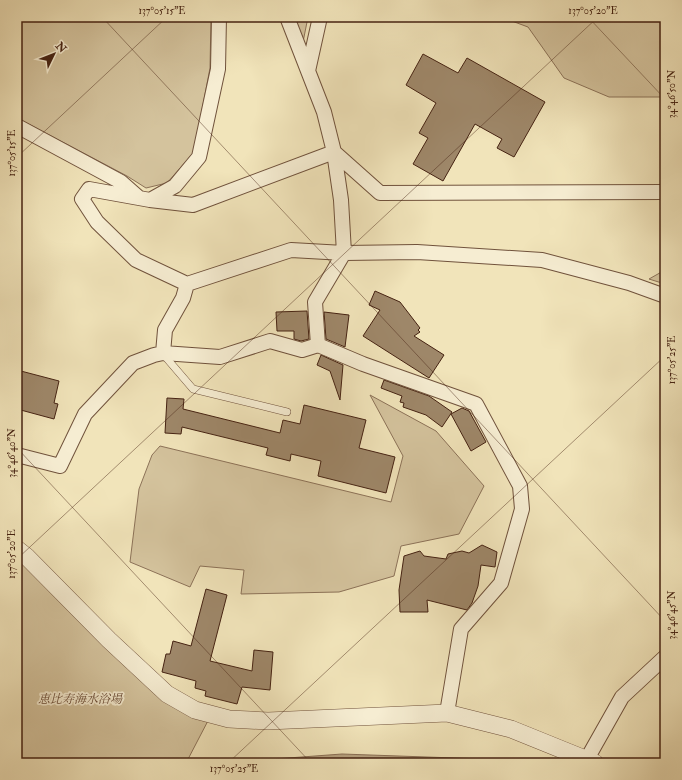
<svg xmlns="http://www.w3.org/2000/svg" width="682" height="780" viewBox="0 0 682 780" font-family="'IM FELL Double Pica','Noto Serif JP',serif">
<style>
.green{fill:#d4c39d;stroke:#8c7258}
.water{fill:#b7a281;stroke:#896f55}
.building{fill:#9e8769;stroke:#452212}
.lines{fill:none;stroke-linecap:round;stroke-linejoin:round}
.service-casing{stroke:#70523c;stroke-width:8}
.minor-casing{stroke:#70523c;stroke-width:16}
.tertiary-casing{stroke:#70523c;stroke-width:18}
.service{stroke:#f6edd2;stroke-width:7}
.minor{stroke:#f6edd2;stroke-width:14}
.tertiary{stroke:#f6edd2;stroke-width:17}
.ticks{fill:none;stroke:#452212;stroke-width:1;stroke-opacity:0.45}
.labels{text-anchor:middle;stroke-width:3.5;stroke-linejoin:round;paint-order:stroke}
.park-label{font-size:12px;font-style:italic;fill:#694a35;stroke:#f6edd2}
.neatline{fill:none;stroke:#452212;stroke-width:1.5}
.ticks-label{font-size:10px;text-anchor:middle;fill:#452212}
</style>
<rect width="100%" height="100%" fill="#f1e4ba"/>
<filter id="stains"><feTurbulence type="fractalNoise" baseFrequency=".005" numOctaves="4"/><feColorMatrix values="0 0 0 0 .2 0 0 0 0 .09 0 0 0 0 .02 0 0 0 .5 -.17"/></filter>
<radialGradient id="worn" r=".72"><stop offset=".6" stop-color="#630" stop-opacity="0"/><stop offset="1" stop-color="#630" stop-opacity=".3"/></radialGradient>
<path class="green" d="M17,17H211L210,68L194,152L167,183L146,188L127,176L17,118Z
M293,17H308L303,42Z
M501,17H665V97H609L564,78L528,27Z
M665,270V284L649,279Z
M370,395L436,431L484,486L459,534L401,546L394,576L339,592L241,594L244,570L200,566L190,587L130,562L139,489L152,455L160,446L391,502L403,456Z
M17,549L167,694L211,715L186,763H17Z"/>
<path class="water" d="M342,754L483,759L492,763H221Z"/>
<path class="building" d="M423,54L458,73L467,58L545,102L514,157L497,148L502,139L475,124L443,181L413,164L428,138L419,133L436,103L406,85Z
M375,291L400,302L420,328L418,330L420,332L414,336L444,355L429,378L363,336L380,310L369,305Z
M307,311L309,339L301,341L294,339V331H277L276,312Z
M324,312L349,315L345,347L326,339Z
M321,355L343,365L340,400L330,371L317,365Z
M17,370L59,381L54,403L58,404L54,419L17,409Z
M384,380L429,396L452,412L442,427L426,415L403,407L404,403L400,402L402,396L381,388Z
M167,398L184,399L183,409L280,433L283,420L300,424L304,405L366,420L359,448L395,457L386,493L318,476L321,461L291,454L290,461L266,455L268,448L182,427L181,434L165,433Z
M462,408L469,411L486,442L471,451L451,414Z
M482,545L497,552L495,567L481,565L478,586L472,603L467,610L427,600L428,612H400L399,590L404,556L420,551L424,556L446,559L448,554L462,551L469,553Z
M206,589L227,595L210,661L252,671L254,650L273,652L270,690L242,687L237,704L205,696L206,691L195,688L196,681L162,672L166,654H170L173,641L191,646Z"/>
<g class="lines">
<defs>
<path id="service" d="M163,354L193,389L287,412"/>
<path id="minor" d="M219,17L218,69L199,157L175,186L150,200L89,189L82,199L97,222L136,260L187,284L291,250L344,253L417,252L542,260L629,283L665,296
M287,17L324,112L334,152L380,193L665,192
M308,71L320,17
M17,126L121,182L138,197
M150,200L193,205L334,152L341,200L344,253L315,302L318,345
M163,353L165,330L183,298L187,284
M17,455L60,466L85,414L133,363L154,355L163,353L220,357L270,341L302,350L318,345L363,364L476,404L520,486L522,509L501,583L461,629L447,713
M587,759L622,697L665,657"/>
<path id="tertiary" d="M17,549L27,557L109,640L167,694L195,710L229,719L268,721L447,713L511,729L595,763"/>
</defs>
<use href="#service" class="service-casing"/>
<use href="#minor" class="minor-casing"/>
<use href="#tertiary" class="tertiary-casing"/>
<use href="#service" class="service"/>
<use href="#minor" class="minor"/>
<use href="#tertiary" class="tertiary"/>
</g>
<path class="ticks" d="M102,17L665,621M588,17L665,99M17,157L167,17M17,448L311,763M17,559L598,17M228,763L665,356M659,763L665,757"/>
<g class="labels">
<g class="park-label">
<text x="80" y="703">恵比寿海水浴場</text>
</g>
</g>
<rect width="682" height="780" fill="none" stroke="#f1e4ba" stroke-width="44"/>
<g transform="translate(54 54) rotate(47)" stroke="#f6edd2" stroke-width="3" paint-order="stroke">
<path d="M0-3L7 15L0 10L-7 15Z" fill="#452212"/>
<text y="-6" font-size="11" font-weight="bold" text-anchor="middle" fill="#452212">N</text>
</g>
<rect x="22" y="22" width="638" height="736" class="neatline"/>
<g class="ticks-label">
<text x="162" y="14">137°05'15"E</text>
<text x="593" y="14">137°05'20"E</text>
<text transform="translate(671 94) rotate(-90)" y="4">34°46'50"N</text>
<text transform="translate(11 153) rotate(-90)" y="4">137°05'15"E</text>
<text transform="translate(671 360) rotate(-90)" y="4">137°05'25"E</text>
<text transform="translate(11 453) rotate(-90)" y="4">34°46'40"N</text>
<text transform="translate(11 554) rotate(-90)" y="4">137°05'20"E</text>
<text transform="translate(671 615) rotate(-90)" y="4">34°46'45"N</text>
<text x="234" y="772">137°05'25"E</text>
</g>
<rect width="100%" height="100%" filter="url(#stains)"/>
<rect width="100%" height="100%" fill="url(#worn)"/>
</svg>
